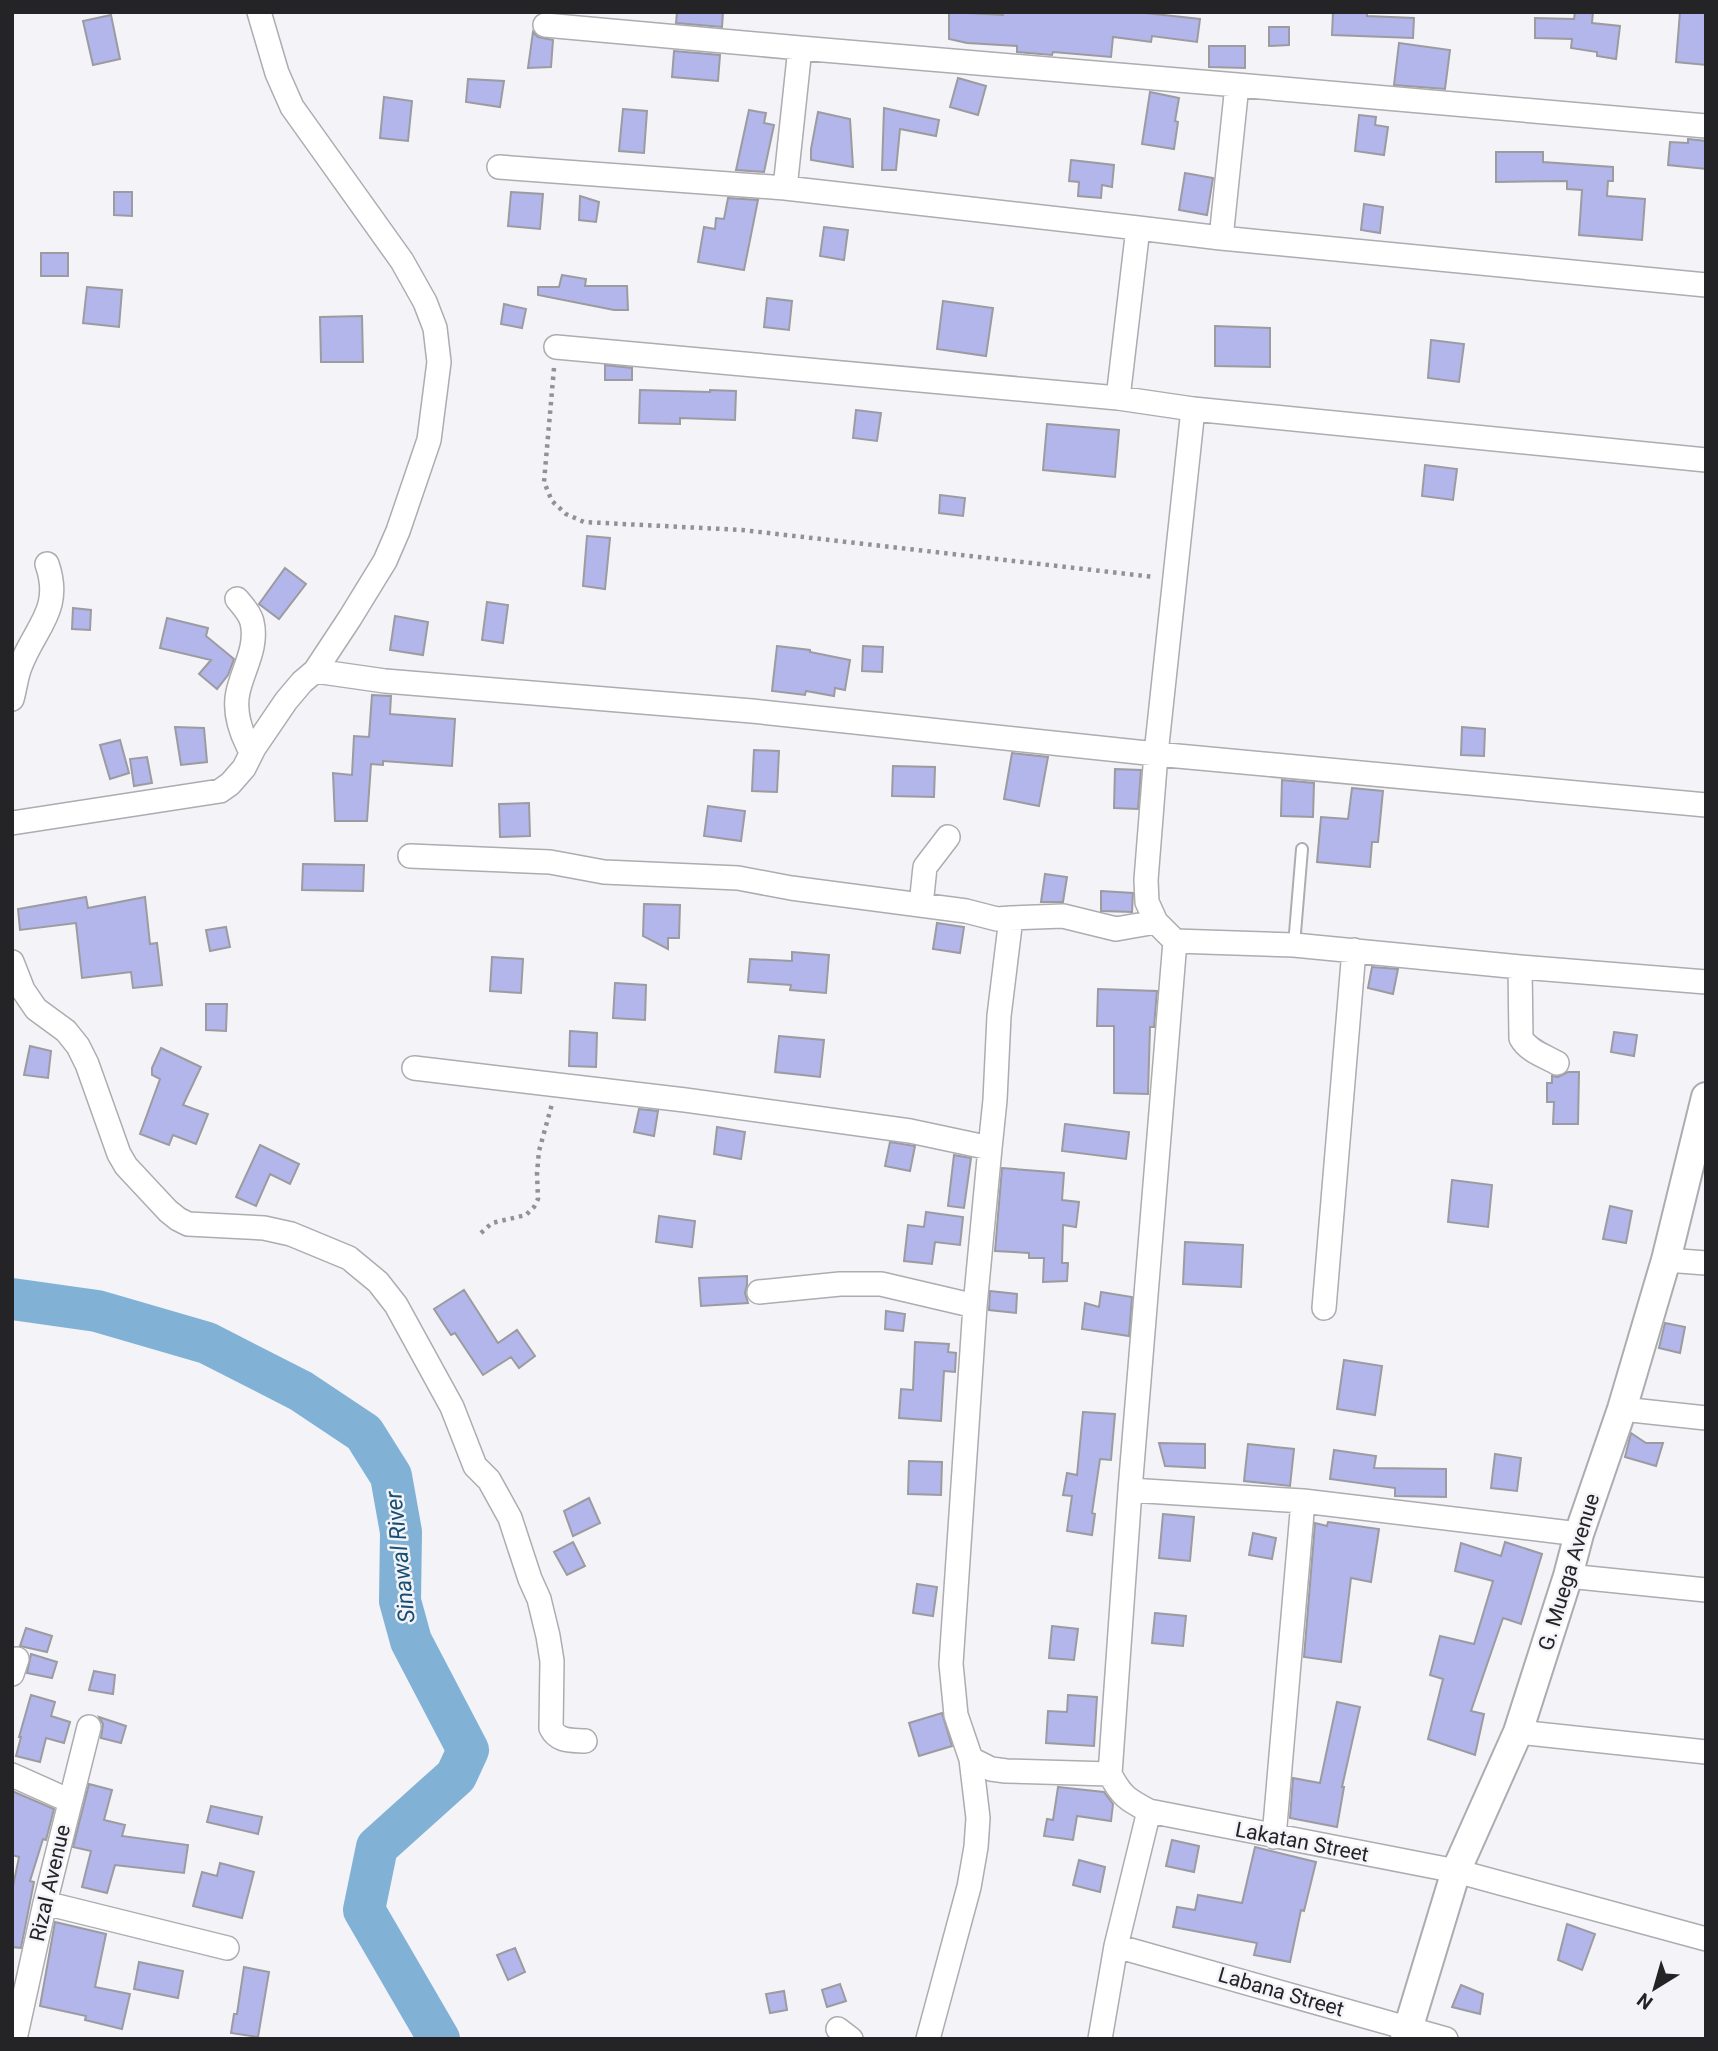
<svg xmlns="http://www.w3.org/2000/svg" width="1718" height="2051" viewBox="0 0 1718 2051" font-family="Roboto,sans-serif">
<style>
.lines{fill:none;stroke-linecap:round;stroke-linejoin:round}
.river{stroke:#81b2d6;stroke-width:42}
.building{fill:#b2b6ea;stroke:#9b9ba0;stroke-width:2}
.service-casing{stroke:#acacb1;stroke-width:14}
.minor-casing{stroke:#acacb1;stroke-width:26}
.tertiary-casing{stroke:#acacb1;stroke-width:32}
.path{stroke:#929296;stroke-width:4.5;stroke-dasharray:3.5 5;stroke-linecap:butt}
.service{stroke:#fff;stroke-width:10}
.minor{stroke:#fff;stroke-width:23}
.tertiary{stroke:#fff;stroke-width:28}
.labels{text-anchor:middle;stroke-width:5;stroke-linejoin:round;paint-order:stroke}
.street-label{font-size:21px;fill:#242426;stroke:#f3f3f8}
.water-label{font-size:23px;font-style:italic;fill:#164f73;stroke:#f3f3f8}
</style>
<rect width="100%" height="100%" fill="#f3f3f8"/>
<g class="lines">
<path class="river" d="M12,1299L97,1311L207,1343L301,1391L364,1433L391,1476L401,1532L400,1601L411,1641L468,1750L456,1776L377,1847L364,1910L439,2039"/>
</g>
<path class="building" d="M677,12H723L722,27L676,23Z
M949,12L1003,15V12H1136L1200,19L1197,42L1152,36L1151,42L1113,37L1111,57L1053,52L1052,55L1017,52V46L967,43L949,39Z
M1333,12H1367V16L1414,18L1413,38L1332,35Z
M1575,12H1593L1592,23L1620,26L1616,59L1597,56V52L1571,48L1572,39L1535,38V18L1574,19Z
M1680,12H1706V65L1676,62Z
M111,15L120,59L93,65L83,21Z
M1269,27H1289V45L1269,46Z
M533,32L538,37L553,40L551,67L528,68Z
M1399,43L1450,50L1445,89L1394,85Z
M1209,46H1245V68L1209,67Z
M674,51L720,55L718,81L672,77Z
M958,78L986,86L978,115L950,107Z
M468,79L504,81L500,107L466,102Z
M1150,92L1179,98L1175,121L1178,122L1174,149L1142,144Z
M384,97L412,101L408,141L380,138Z
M884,108L939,120L936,136L900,129L896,170H882Z
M623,109L647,111L644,153L619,151Z
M749,110L766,113L764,123L774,125L764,172L736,170Z
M818,112L850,119L853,167L811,160V149Z
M1359,115L1376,117L1375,125L1388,127L1384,155L1355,151Z
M1688,139L1706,141V169L1668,165L1670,142L1688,143Z
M1496,152H1543V162L1613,167V181H1608L1607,196L1645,199L1642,240L1579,235L1582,190L1567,189V181L1496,182Z
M1071,160L1114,165L1112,187L1102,185L1101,198L1078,196L1079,182L1069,181Z
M1185,173L1213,178L1207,215L1179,210Z
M114,192H132V216L114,215Z
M511,192L543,194L540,229L508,226Z
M580,196L599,202L596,222L579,220Z
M728,198L758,200L744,270L698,262L704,227L715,229L716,218L724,219Z
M1364,204L1383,207L1380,233L1361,230Z
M824,227L848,230L844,260L820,256Z
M41,253H68V276H41Z
M562,275L586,279L585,286H627L628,310H614L538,295V287H559Z
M87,287L122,290L119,327L83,323Z
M767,298L792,301L789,330L764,327Z
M943,301L993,308L986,356L937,349Z
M504,304L526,309L522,328L501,324Z
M362,316L363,362H321L320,317Z
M1215,326L1270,328V367L1215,366Z
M1431,340L1464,344L1459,382L1428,378Z
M605,365L632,368V380H605Z
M640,390L710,392V390L736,391L735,420L680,418V424L639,423Z
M856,410L881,413L877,441L853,438Z
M1047,424L1119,430L1115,477L1043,470Z
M1425,465L1457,469L1453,500L1422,496Z
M940,495L965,498L963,516L939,513Z
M587,536L610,538L605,589L583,586Z
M285,568L306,584L279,619L259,604Z
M487,602L508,605L503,643L482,640Z
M73,608L91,610L90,630L72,629Z
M395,616L428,622L423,655L390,650Z
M167,618L208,628L206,636L234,659L228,675L217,689L199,674L211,660L160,648Z
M777,646L810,650V652L850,660L845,690L835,688L834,696L806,691L805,695L772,691Z
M863,646L883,647L882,672L862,671Z
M372,695L391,696L390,714L455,719L452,766L383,761V765L371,764L367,821H335L333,773L352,775L354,736L369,737Z
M175,727L204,728L207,762L181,765Z
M1462,727L1485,729L1484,756L1461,755Z
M120,740L129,773L110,779L100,745Z
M754,750L779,751L777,792L752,791Z
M1012,753L1048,757L1039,806L1004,799Z
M147,757L152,783L134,786L130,759Z
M893,766L935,767L934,797L892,796Z
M1115,769L1141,770L1138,809L1114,808Z
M1282,780L1314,783L1313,817L1281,816Z
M1352,788L1383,791L1378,842H1372L1370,867L1317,862L1321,817L1348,819Z
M529,803L530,836L500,837L499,804Z
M708,806L745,811L741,841L704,836Z
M303,864L364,865L363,891L302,890Z
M1045,874L1067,877L1063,902H1041Z
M1101,891L1133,893L1132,912L1101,911Z
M86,897L88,908L145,897L150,944L157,943L162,985L133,988L131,972L82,978L76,923L20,930L18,909Z
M644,904L680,905L679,938H668V949L643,936Z
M937,923L964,927L960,953L933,949Z
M226,927L230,947L210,951L206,930Z
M792,952L829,955L826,993L790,990L791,985L748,982L750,959L792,961Z
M492,957L523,959L521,993L490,991Z
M1372,967L1398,969L1393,994L1368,988Z
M615,983L646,985L645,1020L613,1018Z
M1098,989L1157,991L1154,1027H1150L1148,1094L1114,1093V1026H1097Z
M206,1004H227L226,1031L206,1030Z
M570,1031L597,1033L596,1067L569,1066Z
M1614,1032L1637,1035L1634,1056L1611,1052Z
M779,1036L824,1040L820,1077L775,1072Z
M30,1046L51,1051L48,1078L24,1075Z
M161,1048L201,1067L183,1105L208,1114L196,1144L173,1135L169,1145L140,1134L160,1079L152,1075V1068Z
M1568,1072H1579L1578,1124H1553L1554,1102H1547V1083H1552V1076L1558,1077Z
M639,1109L658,1111L654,1136L634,1132Z
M1065,1124L1129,1132L1126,1159L1062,1151Z
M717,1127L745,1132L741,1159L714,1154Z
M890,1142L915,1146L910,1171L885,1166Z
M260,1145L299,1164L290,1184L270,1174L256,1206L236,1197Z
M954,1155L971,1158L964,1208L948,1206Z
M1002,1168L1064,1173L1062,1200L1079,1202L1076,1227L1063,1225L1062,1263H1068L1067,1281L1043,1282L1044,1258H1029V1253L995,1251Z
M1452,1180L1492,1185L1488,1227L1448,1222Z
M1610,1206L1632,1211L1626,1243L1603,1239Z
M926,1212L963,1217L960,1245L935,1242L932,1264L904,1261L908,1225L924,1227Z
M659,1216L695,1221L692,1247L656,1242Z
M1185,1242L1243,1245L1241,1287L1183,1284Z
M747,1276V1285L745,1293L748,1303L701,1306L699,1278Z
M464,1290L498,1343L517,1330L535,1356L519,1368L511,1357L483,1375L455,1333L451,1335L434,1309Z
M990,1291L1017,1294L1016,1313L989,1310Z
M1101,1292L1132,1297L1129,1336L1082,1329L1085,1303L1099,1307Z
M886,1311L905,1314L903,1331L885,1329Z
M1665,1323L1685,1327L1680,1353L1659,1348Z
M915,1342L949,1344L948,1352L956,1353L955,1372L944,1371L941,1421L899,1418L901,1389L913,1390Z
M1344,1360L1382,1366L1375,1415L1337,1409Z
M1083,1412L1115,1414L1111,1460L1100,1459L1092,1513L1095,1514L1092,1535L1067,1531L1072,1496L1063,1495L1067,1473L1077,1475Z
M1631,1433L1646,1443H1663L1656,1466L1625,1457Z
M1159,1443L1205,1444V1468L1165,1466Z
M1248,1444L1294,1449L1290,1486L1244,1481Z
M1334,1450L1376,1456L1374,1468L1446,1469V1497L1395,1496V1488L1330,1479Z
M1495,1454L1521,1458L1517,1491L1491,1488Z
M909,1461L942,1462L941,1495L908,1494Z
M589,1498L600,1523L573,1536L564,1511Z
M1163,1514L1194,1517L1190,1561L1159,1558Z
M1328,1522L1379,1529L1371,1582L1351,1578L1341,1662L1304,1657L1315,1523L1327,1526Z
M1253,1533L1276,1538L1272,1559L1249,1555Z
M573,1542L585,1566L567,1575L554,1552Z
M1505,1542L1542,1554L1521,1624L1503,1618L1471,1711L1484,1714L1475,1755L1428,1739L1443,1679L1430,1675L1440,1636L1474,1644L1493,1581L1455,1571L1461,1543L1501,1556Z
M917,1584L937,1587L933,1616L913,1613Z
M1155,1613L1186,1616L1183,1646L1152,1643Z
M1052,1626L1078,1629L1074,1660L1049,1658Z
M26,1628L52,1636L47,1652L20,1646Z
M31,1654L57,1662L52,1678L27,1673Z
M94,1671L115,1675L113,1694L89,1690Z
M31,1695L55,1702L51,1716L70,1722L64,1743L46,1738L40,1762L16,1756L21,1737H19Z
M1068,1695L1097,1697L1094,1746L1046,1743L1048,1711L1067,1712Z
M1337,1702L1360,1707L1342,1787H1344L1337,1827L1290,1818L1293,1778L1320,1783Z
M942,1713L952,1746L919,1756L909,1723Z
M99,1717L126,1726L121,1743L101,1738L103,1724Z
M89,1784L112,1790L104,1820L125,1825L122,1836L188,1845L184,1873L115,1865L107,1893L82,1887L91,1851L73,1847Z
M1058,1787L1104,1792L1113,1804L1111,1821L1077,1816L1073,1840L1044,1836L1047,1819L1053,1820Z
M12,1791L54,1809L46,1840L43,1839L30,1881L34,1882L21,1948L12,1947V1891L19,1857L12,1855Z
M211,1806L262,1817L258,1834L207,1822Z
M1172,1840L1199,1846L1194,1872L1166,1866Z
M1255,1847L1316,1862L1304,1911L1301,1910L1290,1962L1254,1955L1257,1943L1173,1927L1177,1907L1195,1910L1198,1895L1242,1903Z
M1079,1860L1105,1867L1100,1892L1073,1885Z
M220,1863L254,1872L242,1918L193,1906L202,1872L217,1876Z
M55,1922L106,1934L95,1987L130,1994L122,2029L85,2020L86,2016L40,2006Z
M1567,1924L1595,1934L1582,1970L1558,1960Z
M515,1948L525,1972L508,1980L497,1955Z
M139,1962L183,1971L178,1998L134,1989Z
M244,1967L269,1972L258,2037L231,2033L234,2014H237Z
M840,1984L846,2001L827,2007L822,1990Z
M1461,1985L1483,1994L1480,2014L1452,2007Z
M784,1991L787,2010L770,2013L766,1994Z"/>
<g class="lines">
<defs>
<path id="service" d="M1294,945L1302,849"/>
<path id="minor" d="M545,25L800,48
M499,167L785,188L1138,228L1118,398
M785,188L800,48L1237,85
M1138,228L1221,238L1706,285
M1221,238L1237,85L1706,126
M556,347L1118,398L1193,409
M237,599C243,606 250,614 252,622C258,647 243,669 238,692C234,710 240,730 248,746L254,748
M315,671L385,681L752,711L1156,754L1193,409L1706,460
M12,699C15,689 16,677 20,667C35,627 63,610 47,564
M1706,805L1156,754L1146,880L1147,902L1156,922L1175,941L1294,945L1520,967L1706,982
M12,823L220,791L230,784L244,768L254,748L286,701L302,682L315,671L350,618L385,561L398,531L429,440L439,362L435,328L425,302L402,261L292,107L277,73L259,12
M410,856L550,862L604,872L738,878L791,888L966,911L997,919L1011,918
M921,905L925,867L948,837
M12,962L23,990L36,1009L66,1031L78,1046L87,1064L119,1154L126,1166L168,1211L178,1219L188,1224L264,1228L291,1234L349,1258L378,1282L396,1305L452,1407L475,1466L489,1480L510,1518L530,1579L539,1599L548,1636L552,1661L551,1728C558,1742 571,1740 585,1741
M1520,967L1521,1038C1528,1051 1545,1056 1557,1063
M414,1068L685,1100L910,1131L990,1148L975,1306L951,1664L956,1715L971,1759L978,1818L976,1847L969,1887L928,2039
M990,1148L995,1100L999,1016L1011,918L1063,916L1116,929L1156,922
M1666,1260L1706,1263
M759,1292L840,1284H881L975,1306
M1324,1308L1354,950
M1622,1409L1706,1418
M1130,1490L1303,1501L1579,1534
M1568,1576L1706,1590
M12,1674L17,1659
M1518,1732L1706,1752
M971,1759L991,1769L1006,1771L1110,1774
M12,1775L70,1801
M1149,1811L1456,1871L1706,1939
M1274,1837L1303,1501
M45,1903L227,1948
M1116,1946L1446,2039
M838,2029L851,2039
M15,2039L45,1903L89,1727
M1100,2039L1116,1946L1149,1811C1128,1800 1121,1796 1110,1774L1130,1490L1175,941"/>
<path id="tertiary" d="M1405,2039L1456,1871L1518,1732L1568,1576L1579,1534L1622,1409L1666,1260L1706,1097"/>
</defs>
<use href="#service" class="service-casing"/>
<use href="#minor" class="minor-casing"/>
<use href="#tertiary" class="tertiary-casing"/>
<path class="path" d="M554,368L544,482L552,501L566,514L584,522L742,530L1154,577
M481,1233L492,1223L526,1215L534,1207L538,1199L537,1173L539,1151L552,1104"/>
<use href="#service" class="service"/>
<use href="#minor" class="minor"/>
<use href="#tertiary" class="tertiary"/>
</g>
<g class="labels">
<g class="street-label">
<text transform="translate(1569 1572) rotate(-73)" y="7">G. Muega Avenue</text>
<text transform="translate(1302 1842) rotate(11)" y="7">Lakatan Street</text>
<text transform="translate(50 1883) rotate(-77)" y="7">Rizal Avenue</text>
<text transform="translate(1281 1992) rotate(16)" y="7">Labana Street</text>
</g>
<g class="water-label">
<text transform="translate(400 1557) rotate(-96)" y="8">Sinawal River</text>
</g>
</g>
<rect width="1718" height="2051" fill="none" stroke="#242426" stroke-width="28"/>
<g transform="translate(1655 1988) rotate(217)" stroke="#f3f3f8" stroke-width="5" paint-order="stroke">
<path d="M0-5L12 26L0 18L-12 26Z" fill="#242426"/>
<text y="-10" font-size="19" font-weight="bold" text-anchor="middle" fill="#242426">N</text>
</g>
</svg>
